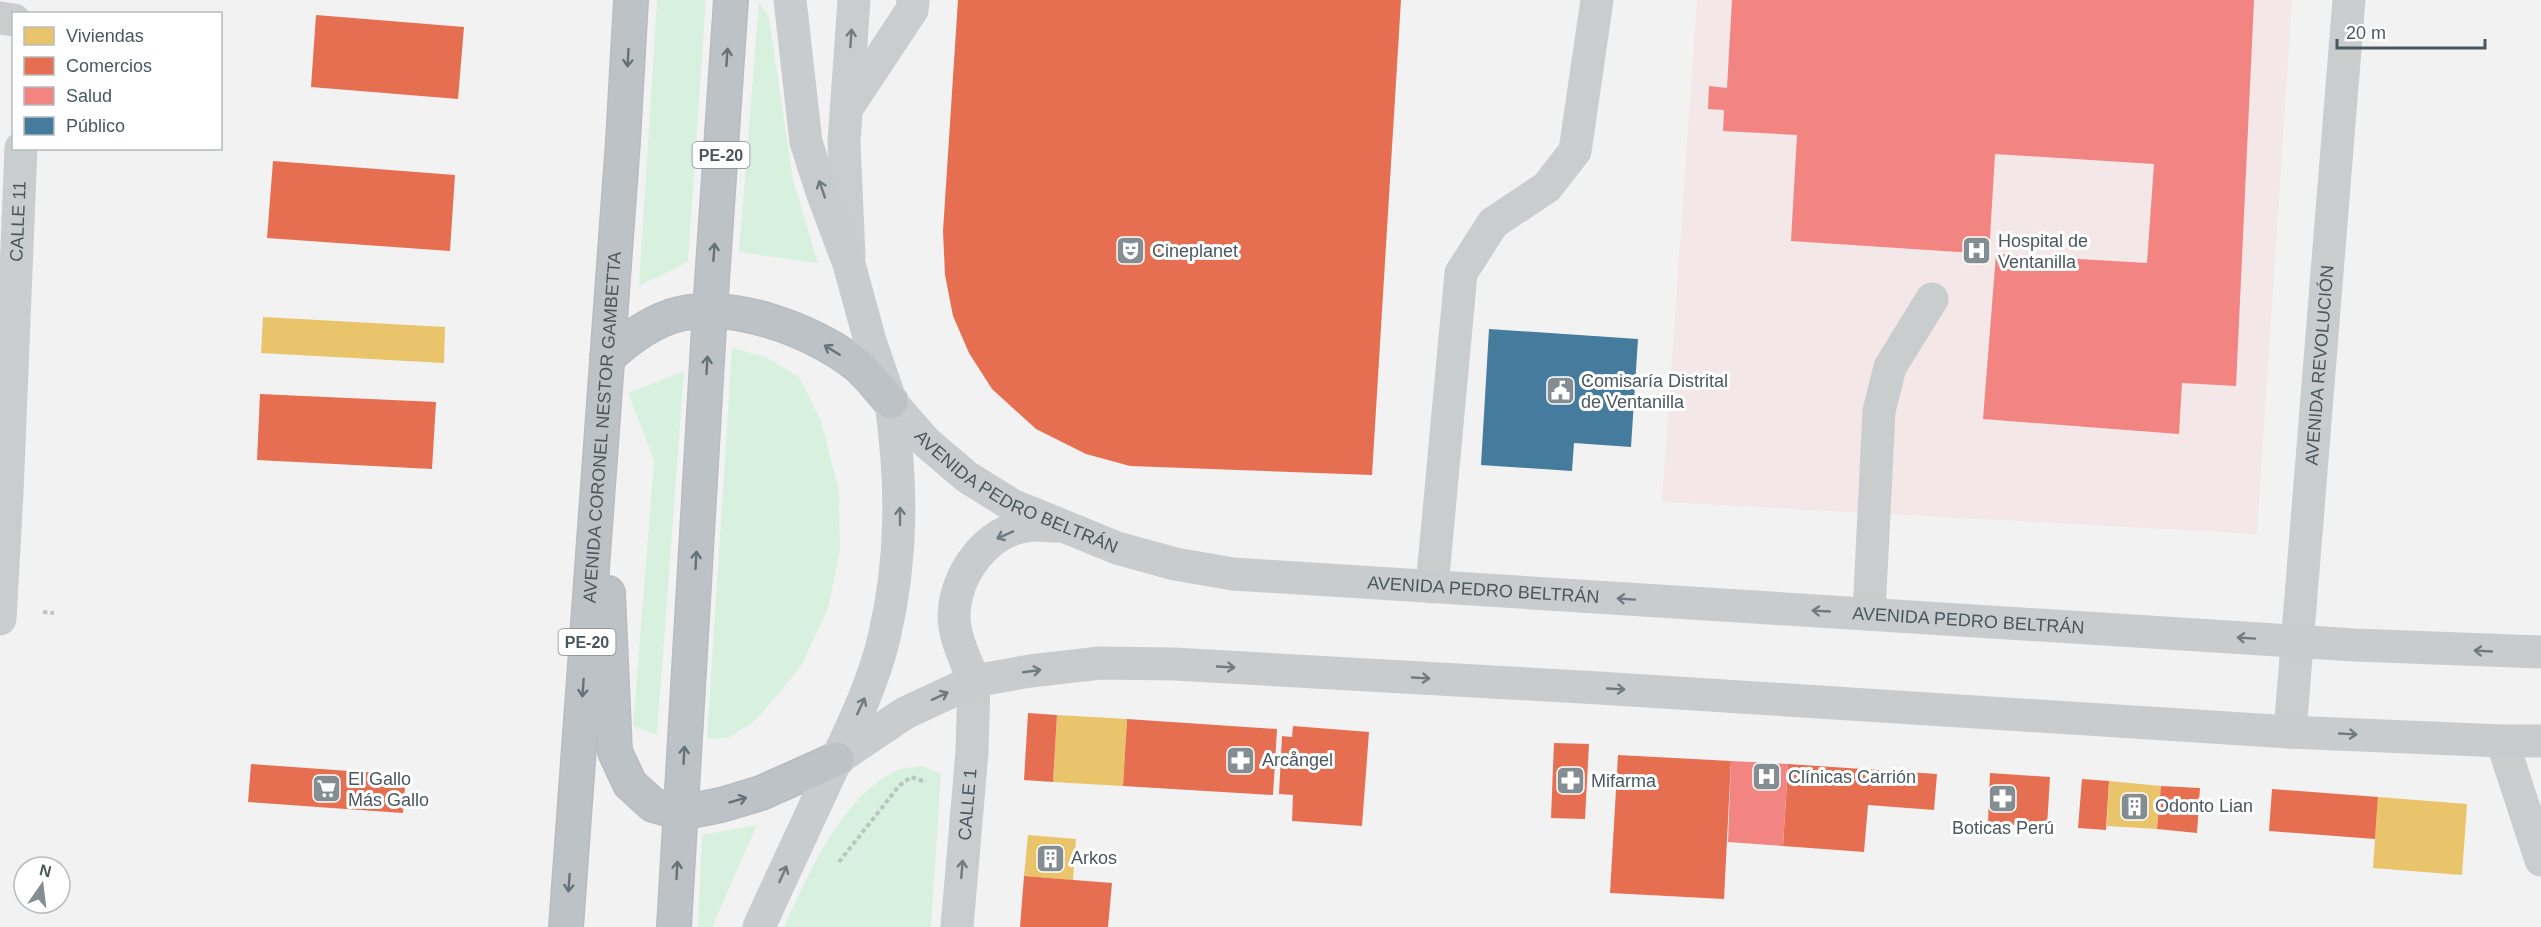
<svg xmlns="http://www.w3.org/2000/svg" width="2541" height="927" viewBox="0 0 2541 927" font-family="Arial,sans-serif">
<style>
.medical{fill:#f4e7e8}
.green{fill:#d8f1de}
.homes{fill:#e9c46a}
.shops{fill:#e76f51}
.health{fill:#f28482}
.public{fill:#457b9d}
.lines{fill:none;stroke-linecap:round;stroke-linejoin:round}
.highway-casing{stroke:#b8bdc1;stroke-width:36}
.path{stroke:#b9c5c0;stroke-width:4;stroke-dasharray:4.5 3;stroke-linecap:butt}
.minor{stroke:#cacdce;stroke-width:33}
.major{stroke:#c8ccce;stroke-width:33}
.highway{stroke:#bdc2c6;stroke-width:33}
.oneway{stroke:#707b80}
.oneway2{stroke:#667279}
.oneway3{stroke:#6f7b80}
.labels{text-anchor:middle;stroke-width:6;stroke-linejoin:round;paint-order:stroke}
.shield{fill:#fff;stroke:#808a8f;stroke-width:1.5}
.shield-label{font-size:16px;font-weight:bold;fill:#49585f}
.street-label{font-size:18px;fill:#49585f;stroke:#fff}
.poi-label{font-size:18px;fill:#49585f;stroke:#fff;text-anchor:start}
</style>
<rect width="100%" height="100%" fill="#f3f2f2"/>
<path class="medical" d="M1697,0H2292L2257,534L1662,502Z"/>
<path class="green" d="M657,0H706L688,262L639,286Z
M759,2L769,18L793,180L818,263L739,252Z
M732,348L766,357L799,377L820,418L839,490L840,550L828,609L800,668L755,721L728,738L707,739Z
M684,371L657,735L633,726L654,461L628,393Z
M922,766L941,774L931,927H784C809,873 840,799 895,771C903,767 914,767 922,766Z
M757,825L712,927H698L702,835Z"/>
<path class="homes" d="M263,317L445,327L444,363L261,353Z
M1057,715L1127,719L1123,786L1053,782Z
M2109,781L2161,786L2157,829L2107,826Z
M2378,797L2467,804L2462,875L2373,868Z
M1028,835L1076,839L1073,880L1024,876Z"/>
<path class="shops" d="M958,0H1401L1372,475L1130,466L1086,454L1036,429L992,389L969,353L953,316L945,275L943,231Z
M316,15L464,27L458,99L311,87Z
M273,161L455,175L450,251L267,238Z
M260,394L436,402L432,469L257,460Z
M1028,713L1057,715L1053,782L1024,780Z
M1127,719L1277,729L1273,795L1123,786Z
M1293,726L1369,732L1362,826L1292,821L1293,795L1279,794L1282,736L1292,737Z
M1554,743L1589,744L1585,819L1551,818Z
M1618,755L1731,761L1724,899L1610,893Z
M251,764L406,775L403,813L248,802Z
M1788,764L1937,774L1934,810L1868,805L1864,852L1783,846Z
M1990,773L2050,777L2047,827L1988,823Z
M2082,779L2109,781L2106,830L2078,828Z
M2161,786L2200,788L2197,833L2157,829Z
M2272,789L2378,797L2375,839L2269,831Z
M1024,876L1112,883L1108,927H1020Z"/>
<path class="health" d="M1732,0H2254L2236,386L2182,383L2179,434L1983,419L1996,254L2147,263L2154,164L1995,154L1989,254L1791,241L1797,135L1723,131L1724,110L1708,109L1709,86L1727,88Z
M1731,761L1788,764L1783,846L1728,842Z"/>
<path class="public" d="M1489,329L1638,339L1631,447L1574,443L1572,471L1481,465Z"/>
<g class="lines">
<defs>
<g id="highway">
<path d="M607,358C627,340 646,325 672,316C728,298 813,330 857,365C869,375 880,390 891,402"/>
<path d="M608,593L615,752L630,784L653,805L681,813L721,805L761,793L837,759"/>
<path id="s5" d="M566,927L623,141L631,0"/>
<path d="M674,927L710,310L731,0"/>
</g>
</defs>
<use href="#highway" class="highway-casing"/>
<path class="path" d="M43,612L54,613
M839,862L899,786L911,777L926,782"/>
<g class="minor">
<path d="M0,18L14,20"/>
<path d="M847,108L912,10L913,0"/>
<path d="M849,256L844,142L854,0"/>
<path d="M1432,587L1461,273L1493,223L1547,187L1575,151L1597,0"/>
<path d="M1869,614L1879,411L1890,367L1932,299"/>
<path id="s1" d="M0,619L7,493L21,148"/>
<path id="s2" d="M2290,732L2349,0"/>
<path d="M2502,741L2541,860"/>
<path id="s3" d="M957,927L972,752L974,681"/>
</g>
<g class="major">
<path id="s4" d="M790,0L806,142L822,192L849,264L870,341L891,402L926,442L967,477L1012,505L1117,548L1175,564L1233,574L2355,645L2541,652"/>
<path d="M974,681C966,661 954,637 954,616C955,574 987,529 1031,525C1040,525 1050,526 1059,526"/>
<path d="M837,759L905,713L974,681L1030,671L1100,663L1174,664L1599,688L2290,732L2502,741H2541"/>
<path d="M759,927C781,878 804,830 826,782C848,735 872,688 884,638C903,557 902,483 891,402"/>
</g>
<use href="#highway" class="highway"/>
</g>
<defs><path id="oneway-shaft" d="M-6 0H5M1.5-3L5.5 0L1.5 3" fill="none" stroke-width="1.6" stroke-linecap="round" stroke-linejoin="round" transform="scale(1.5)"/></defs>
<g class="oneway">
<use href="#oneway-shaft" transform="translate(851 38) rotate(-86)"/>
<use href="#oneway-shaft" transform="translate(962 869) rotate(-85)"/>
</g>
<g class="oneway2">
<use href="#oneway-shaft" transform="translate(727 57) rotate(-86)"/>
<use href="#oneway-shaft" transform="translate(628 58) rotate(93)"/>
<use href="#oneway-shaft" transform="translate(714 252) rotate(-86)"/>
<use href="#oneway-shaft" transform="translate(832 350) rotate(-148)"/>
<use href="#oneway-shaft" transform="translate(707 365) rotate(-87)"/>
<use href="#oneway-shaft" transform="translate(696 560) rotate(-87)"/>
<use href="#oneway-shaft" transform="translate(583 688) rotate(94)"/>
<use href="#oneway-shaft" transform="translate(684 755) rotate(-87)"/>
<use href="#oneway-shaft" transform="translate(738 800) rotate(-16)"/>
<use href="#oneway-shaft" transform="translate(677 870) rotate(-87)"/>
<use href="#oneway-shaft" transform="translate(569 883) rotate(94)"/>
</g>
<g class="oneway3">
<use href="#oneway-shaft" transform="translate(822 189) rotate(-109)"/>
<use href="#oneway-shaft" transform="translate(900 516) rotate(-90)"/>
<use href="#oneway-shaft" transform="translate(1005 535) rotate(156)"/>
<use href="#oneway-shaft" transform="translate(1626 599) rotate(-176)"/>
<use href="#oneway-shaft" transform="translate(1821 611) rotate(-177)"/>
<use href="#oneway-shaft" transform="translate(2246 638) rotate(-176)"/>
<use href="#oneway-shaft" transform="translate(2483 651) rotate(-177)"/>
<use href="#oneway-shaft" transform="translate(1226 667) rotate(3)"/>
<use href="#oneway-shaft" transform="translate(1032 671) rotate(-8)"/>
<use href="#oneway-shaft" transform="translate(1421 678) rotate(3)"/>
<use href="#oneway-shaft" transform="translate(1616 689) rotate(3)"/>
<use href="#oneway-shaft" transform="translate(940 696) rotate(-25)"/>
<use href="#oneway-shaft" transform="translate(861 706) rotate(-65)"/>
<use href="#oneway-shaft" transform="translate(2348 734) rotate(3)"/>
<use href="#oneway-shaft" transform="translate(783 874) rotate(-66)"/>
</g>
<defs>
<symbol id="theatre-square" viewBox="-11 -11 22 22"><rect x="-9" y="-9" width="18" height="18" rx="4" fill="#848e92" stroke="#fff"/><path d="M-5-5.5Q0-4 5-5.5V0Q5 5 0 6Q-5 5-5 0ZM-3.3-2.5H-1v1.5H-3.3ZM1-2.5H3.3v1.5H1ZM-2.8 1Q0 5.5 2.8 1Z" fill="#fff"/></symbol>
<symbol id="hospital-square" viewBox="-11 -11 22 22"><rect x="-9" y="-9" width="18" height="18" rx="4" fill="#848e92" stroke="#fff"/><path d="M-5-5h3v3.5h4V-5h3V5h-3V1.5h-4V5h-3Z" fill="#fff"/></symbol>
<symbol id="civic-square" viewBox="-11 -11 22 22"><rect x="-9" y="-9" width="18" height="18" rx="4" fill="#848e92" stroke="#fff"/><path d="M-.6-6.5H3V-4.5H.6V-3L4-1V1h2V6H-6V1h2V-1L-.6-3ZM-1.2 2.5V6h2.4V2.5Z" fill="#fff"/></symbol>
<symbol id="pharmacy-square" viewBox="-11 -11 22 22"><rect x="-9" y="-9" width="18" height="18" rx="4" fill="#848e92" stroke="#fff"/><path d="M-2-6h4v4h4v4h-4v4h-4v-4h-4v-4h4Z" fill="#fff"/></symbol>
<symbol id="supermarket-square" viewBox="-11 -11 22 22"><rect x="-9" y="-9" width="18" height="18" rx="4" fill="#848e92" stroke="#fff"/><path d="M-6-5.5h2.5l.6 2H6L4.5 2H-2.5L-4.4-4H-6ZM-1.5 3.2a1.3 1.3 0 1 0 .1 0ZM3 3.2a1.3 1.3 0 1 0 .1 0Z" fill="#fff"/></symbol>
<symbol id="building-square" viewBox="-11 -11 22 22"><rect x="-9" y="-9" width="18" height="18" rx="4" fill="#848e92" stroke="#fff"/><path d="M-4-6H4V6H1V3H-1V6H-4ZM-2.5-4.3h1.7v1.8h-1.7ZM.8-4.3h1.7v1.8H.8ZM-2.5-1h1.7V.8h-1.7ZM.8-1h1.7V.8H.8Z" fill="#fff"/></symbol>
</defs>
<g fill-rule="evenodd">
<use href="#theatre-square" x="1114" y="234" width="33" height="33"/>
<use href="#hospital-square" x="1960" y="234" width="33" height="33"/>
<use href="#civic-square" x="1544" y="374" width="33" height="33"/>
<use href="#pharmacy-square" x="1224" y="744" width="33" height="33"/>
<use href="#hospital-square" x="1750" y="760" width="33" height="33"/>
<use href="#pharmacy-square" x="1554" y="764" width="33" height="33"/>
<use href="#supermarket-square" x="310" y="772" width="33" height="33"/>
<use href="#pharmacy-square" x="1986" y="782" width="33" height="33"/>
<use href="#building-square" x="2118" y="790" width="33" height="33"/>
<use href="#building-square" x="1034" y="842" width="33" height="33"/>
</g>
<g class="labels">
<g class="shield">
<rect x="692.5" y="142" width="57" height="26" rx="4.5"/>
<rect x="558.5" y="629" width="57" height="26" rx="4.5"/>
</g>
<g class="shield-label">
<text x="721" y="161">PE-20</text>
<text x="587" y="648">PE-20</text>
</g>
<g class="street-label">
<text dy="6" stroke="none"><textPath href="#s1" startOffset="398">CALLE 11</textPath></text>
<text dy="6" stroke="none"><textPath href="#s2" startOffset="368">AVENIDA REVOLUCIÓN</textPath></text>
<text dy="6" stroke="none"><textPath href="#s5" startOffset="501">AVENIDA CORONEL NESTOR GAMBETTA</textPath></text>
<text dy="6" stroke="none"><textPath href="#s4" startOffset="574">AVENIDA PEDRO BELTRÁN</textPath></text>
<text dy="6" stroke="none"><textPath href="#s4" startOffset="1060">AVENIDA PEDRO BELTRÁN</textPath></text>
<text dy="6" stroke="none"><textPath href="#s4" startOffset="1546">AVENIDA PEDRO BELTRÁN</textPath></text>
<text dy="6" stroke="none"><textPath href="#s3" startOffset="123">CALLE 1</textPath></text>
</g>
<g class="poi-label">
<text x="1998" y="247">Hospital de<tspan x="1998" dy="21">Ventanilla</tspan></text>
<text x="1152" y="257">Cineplanet</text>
<text x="1581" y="387">Comisaría Distrital<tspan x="1581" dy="21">de Ventanilla</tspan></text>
<text x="1262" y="766">Arcångel</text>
<text x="1788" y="783">Clínicas Carrión</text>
<text x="348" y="785">El Gallo<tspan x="348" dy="21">Más Gallo</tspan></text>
<text x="1591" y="787">Mifarma</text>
<text x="2155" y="812">Odonto Lian</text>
<text x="2003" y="834" text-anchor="middle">Boticas Perú</text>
<text x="1071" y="864">Arkos</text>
</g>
</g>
<rect x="12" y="12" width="210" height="138" fill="#ffffff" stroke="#b6bcbf" stroke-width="1.5"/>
<rect x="24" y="27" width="30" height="18" fill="#e9c46a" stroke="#b6bcbf" stroke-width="1.5"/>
<text x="66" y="42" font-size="18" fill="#49585f">Viviendas</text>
<rect x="24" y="57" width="30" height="18" fill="#e76f51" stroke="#b6bcbf" stroke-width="1.5"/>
<text x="66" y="72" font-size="18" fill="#49585f">Comercios</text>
<rect x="24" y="87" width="30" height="18" fill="#f28482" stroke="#b6bcbf" stroke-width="1.5"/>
<text x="66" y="102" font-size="18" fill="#49585f">Salud</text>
<rect x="24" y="117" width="30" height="18" fill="#457b9d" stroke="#b6bcbf" stroke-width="1.5"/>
<text x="66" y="132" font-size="18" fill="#49585f">Público</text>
<g transform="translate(42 885) rotate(14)"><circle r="28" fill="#ffffff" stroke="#b6bcbf" stroke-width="1.5"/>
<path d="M0-4.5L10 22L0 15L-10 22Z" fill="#848e92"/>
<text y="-9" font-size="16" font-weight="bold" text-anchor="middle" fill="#49585f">N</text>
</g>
<path d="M2337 39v9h148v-9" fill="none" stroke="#49585f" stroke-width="3"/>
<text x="2346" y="39" font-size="18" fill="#49585f" stroke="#ffffff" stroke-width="4.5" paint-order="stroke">20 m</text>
</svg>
